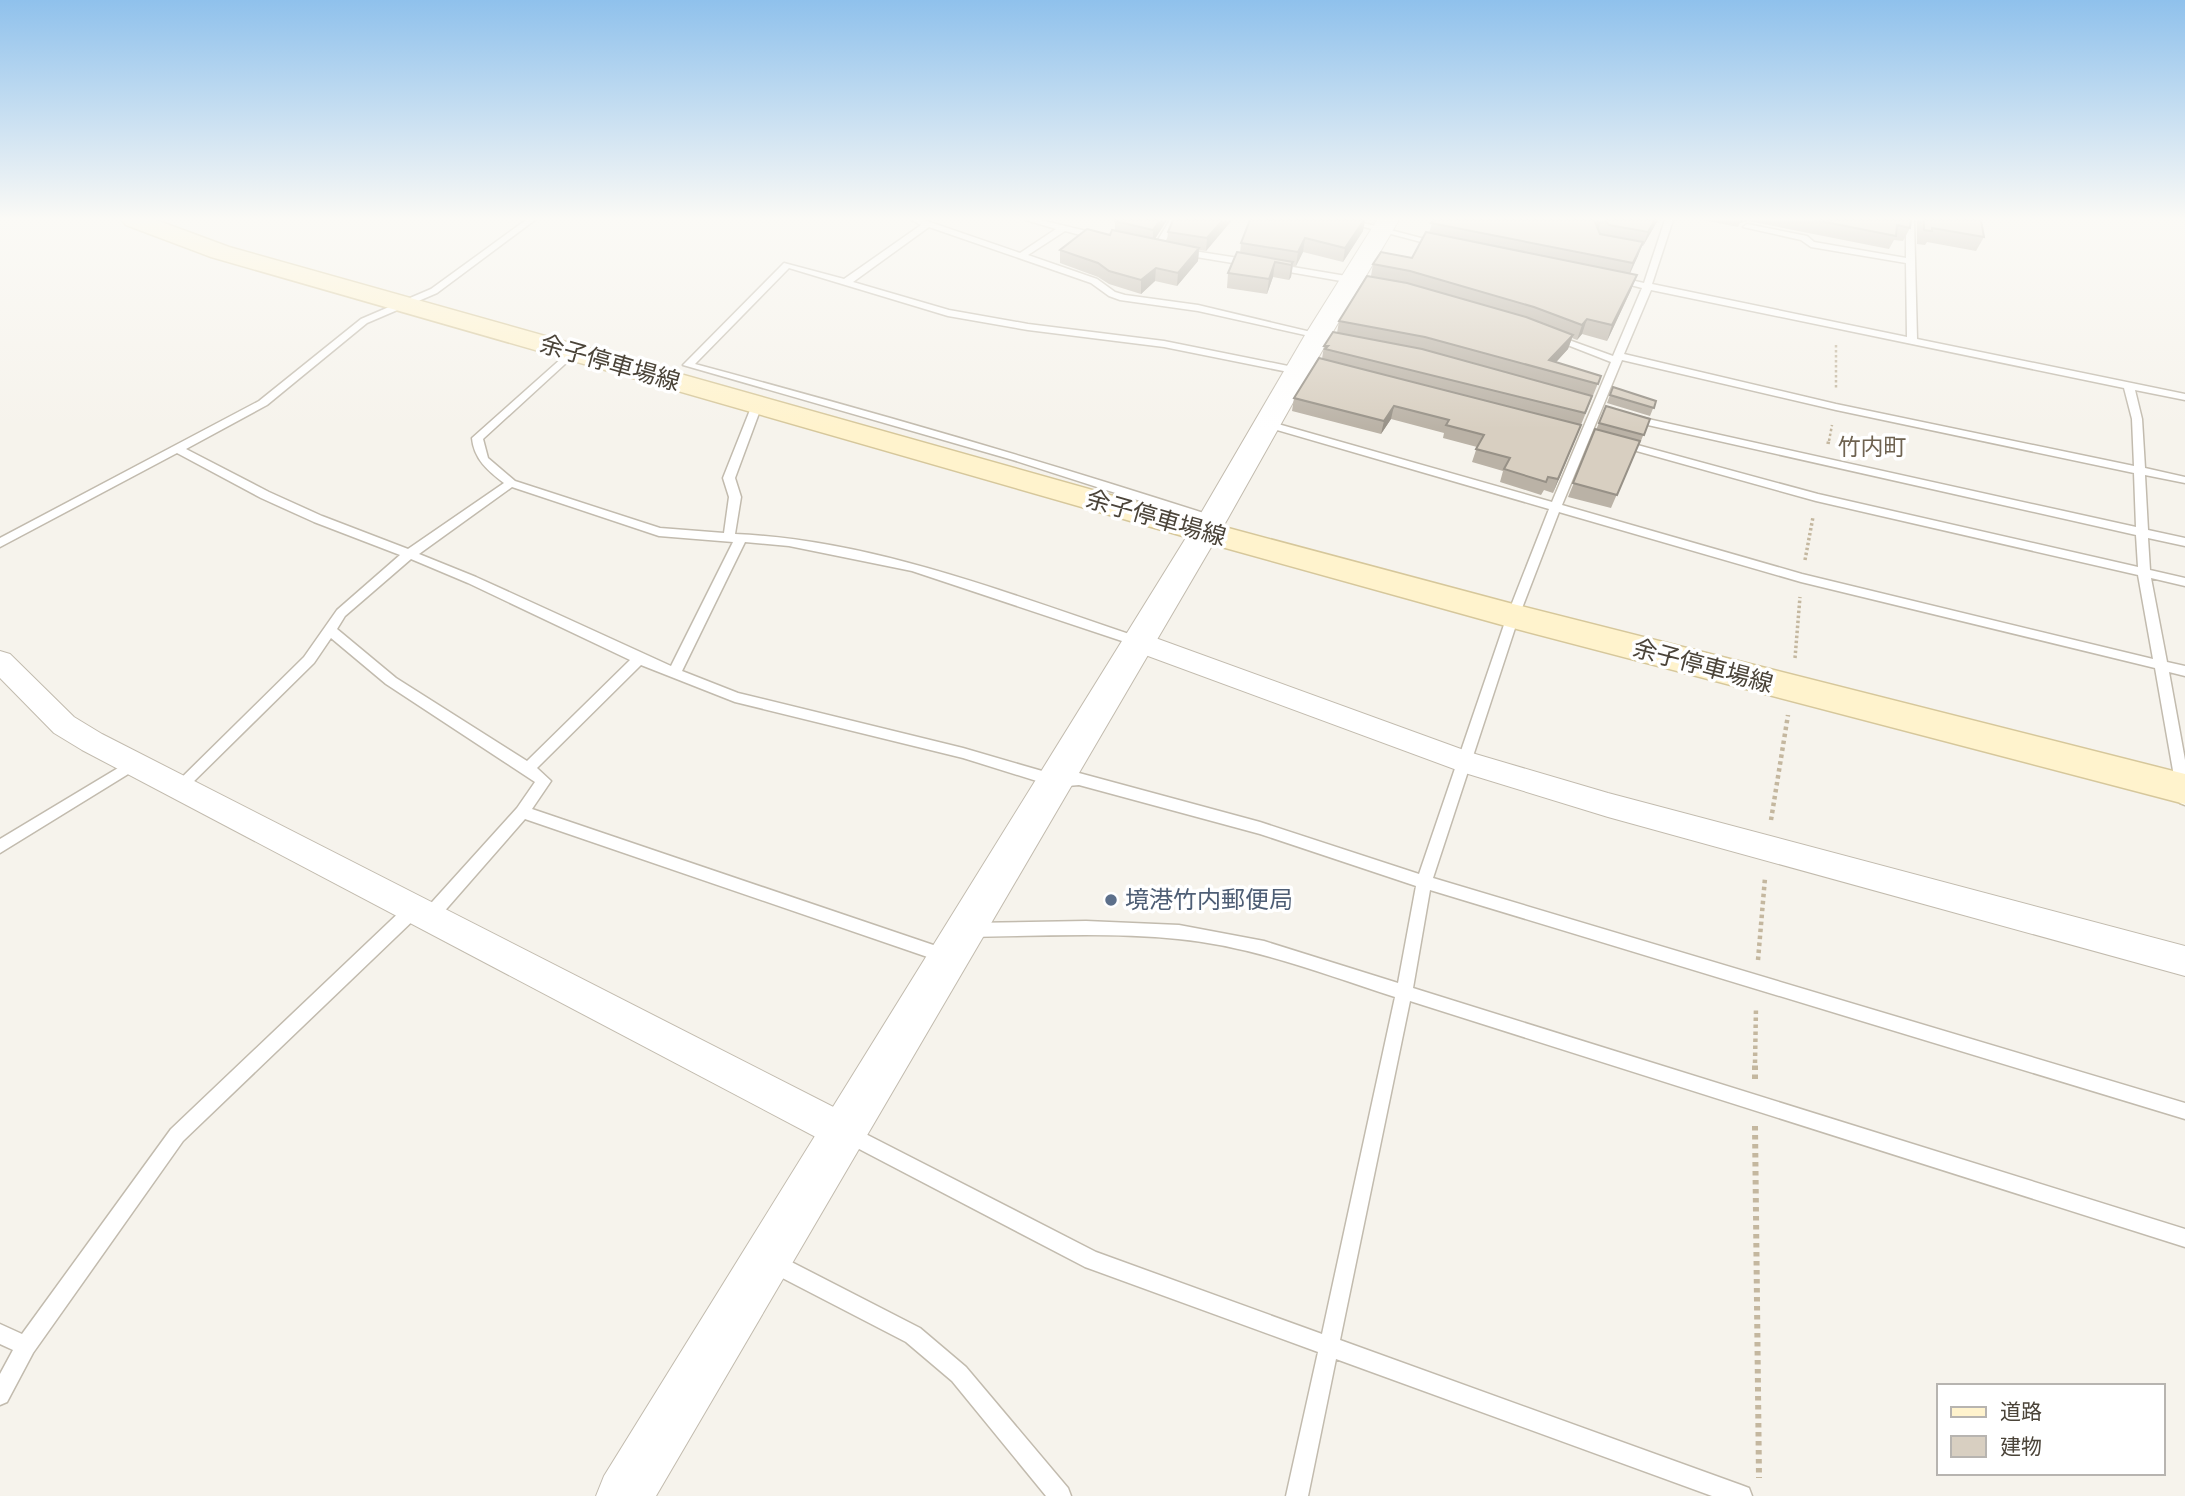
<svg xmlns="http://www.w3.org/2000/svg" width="2185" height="1496" viewBox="0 0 2185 1496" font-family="'Fira Sans','Noto Sans JP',sans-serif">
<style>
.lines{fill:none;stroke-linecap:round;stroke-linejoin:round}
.service-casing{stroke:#c2bbae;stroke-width:3}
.minor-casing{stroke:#c2bbae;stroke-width:2}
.tertiary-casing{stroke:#c2bbae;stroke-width:2}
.secondary-casing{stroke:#d6c79b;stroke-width:3}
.path-far3{stroke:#c4b79f;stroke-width:2.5;stroke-dasharray:2.5 2.5;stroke-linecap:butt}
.path-far2{stroke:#c4b79f;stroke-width:3.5;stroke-dasharray:2.5 2.5;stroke-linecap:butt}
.path-far1{stroke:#c4b79f;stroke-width:4.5;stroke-dasharray:3.5 3.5;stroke-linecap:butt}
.path{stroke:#c4b79f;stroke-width:6;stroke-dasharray:4.5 4.5;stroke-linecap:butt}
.service{fill:#fff;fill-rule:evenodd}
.minor{fill:#fff;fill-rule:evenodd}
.tertiary{fill:#fff;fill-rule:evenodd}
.secondary{fill:#fff3cd;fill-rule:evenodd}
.wall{fill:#bab2a6}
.shaded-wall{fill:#979187}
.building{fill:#d8cfc1;stroke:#979187;stroke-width:2}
.service-dot{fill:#5c6f8a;stroke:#fff;stroke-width:2.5}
.labels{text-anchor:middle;stroke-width:7;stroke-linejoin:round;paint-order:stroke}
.far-quarter-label{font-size:23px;fill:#6e6250;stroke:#fff}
.street-label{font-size:24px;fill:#4b4439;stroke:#fff}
.service-label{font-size:24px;fill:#4e5e75;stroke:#fff;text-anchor:start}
</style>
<rect width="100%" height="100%" fill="#f6f3ec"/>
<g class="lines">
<defs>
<path id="service" d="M526,220H535L437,293L367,323L267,405L186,449L269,492L322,516L408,549L504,483C488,471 474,459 472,438L572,349L576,350V354L483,439L488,458L515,481L660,528L724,533L729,497L723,478L752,405L757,402L761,403L762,405L735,478L741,497L735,534C876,540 1011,595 1144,639L1145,642L1139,647L1134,645L912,571L789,546L745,542L682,671L738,693L963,748L1056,775L1079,773L1260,822L1419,874L1507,616L1549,509L1263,426V422H1271L1552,502L1611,362L1547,337L1555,335L1613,356L1642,288L1612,280L1617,277L1644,283L1665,220H1673L1652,284L1907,337L1906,263L1811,247L1801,240L1743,227L1747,224L1807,236L1814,242L1906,258V220H1914L1917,339L2185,394V400L2135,390L2142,419L2145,468L2185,477V483L2145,475L2148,530L2185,538V546L2148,538L2150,570L2185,578V586L2151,578L2167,662L2185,666V676L2169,672L2185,760V805L2180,803L2178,799L2155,668L1801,582L1559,512L1519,616L1433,878L2185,1103V1119L1430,890L1413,988L2185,1229V1247L1410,1001L1340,1340L1741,1485L1749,1488L1752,1496H1712L1336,1359L1308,1496H1286L1318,1352L1085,1267L840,1139L837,1133L840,1127L846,1124L852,1127L1096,1252L1322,1334L1395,997C1324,974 1252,946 1178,939C1109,932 1038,936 969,937L963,935L961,930L963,925L969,923L1086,921L1179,925L1264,941L1398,983L1416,886L1260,834L1079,785L1056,787L963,758L735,702L641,665L537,768L551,781L532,809L951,951L953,956L951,961L945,963L525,819L435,922L429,924L423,922L421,917L423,912L517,808L535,782L386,684L331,638L314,663L183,792H173L171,788L304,657L337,610L400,555L314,522L261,498L177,453L0,547V538L259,401L361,319L431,289ZM1651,290L2124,388L2132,419L2134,466L1836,404L1624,354ZM1622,360L1836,410L2134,473L2136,527L1630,415L1625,418L1630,421L2136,535L2138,567L1818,494L1619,440L1614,443L1615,445L1816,501L2138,575L2153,659L1802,574L1562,505ZM512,487L659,536L733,542L671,666L476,577L419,554ZM411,559L468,583L630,660L527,761L396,678L337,629L345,616Z
M912,220H924L1020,253L1056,229L1026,220H1040L1103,235L1104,237L1100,240L1065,231L1028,255L1097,279L1115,292L1125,295L1198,305L1328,336L1323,339L1198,311L1120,300L1109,296L1091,283L929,227L853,282L949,310L1028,324L1164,341L1298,368L1303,371L1298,374L1164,347L1028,330L948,316L789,268L695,364C870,411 1044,461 1216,517V523L1212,524L1013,460L683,365L784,263L844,279L921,225Z
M1170,220H1178L1160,250H1154L1153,248Z
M1338,220H1352L1444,244L1440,247Z
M1181,249L1251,260L1256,263L1251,266L1178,254V250Z
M1275,264L1358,278L1363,281L1358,284L1272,269V265Z
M133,759L138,760L140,764L138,768L0,853V839Z
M414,902L420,904L422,909L420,914L183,1141L33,1353L7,1402L0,1405V1374L13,1350L0,1344V1324L22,1334L171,1129L408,904Z
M772,1252L920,1328L966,1367L1068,1488L1071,1496H1046L952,1381L906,1342L765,1269L762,1262L765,1255Z"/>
<path id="minor" d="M1139,632L1472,753L1608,793L2185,946V976L1608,817L1465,773L1129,649L1125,642L1129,635Z
M0,651L10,654L74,717L102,734L855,1118L861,1131L855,1144L842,1149L829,1144L82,750L54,733L0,678Z"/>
<path id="tertiary" d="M1377,220H1399L1331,335L1227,520L656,1496H596L604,1476L1197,520L1305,335Z"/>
<path id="secondary" d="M122,220H156L229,247L1217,525L1513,604L2185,774V804L1513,628L1193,539L211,257L126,225Z"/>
</defs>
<use href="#service" class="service-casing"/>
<use href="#minor" class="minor-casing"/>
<use href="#tertiary" class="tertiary-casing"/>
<use href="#secondary" class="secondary-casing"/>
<path class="path-far3" d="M1836,345V389
M1829,441L1832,425"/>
<path class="path-far2" d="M1828,444L1829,439
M1805,560L1813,517
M1795,658L1800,597"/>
<path class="path-far1" d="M1771,820L1788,715
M1758,960L1765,878
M1755,1063L1756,1007"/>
<path class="path" d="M1755,1079V1061
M1755,1126L1759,1478"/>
<use href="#service" class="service"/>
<use href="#minor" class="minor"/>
<use href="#tertiary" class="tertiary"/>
<use href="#secondary" class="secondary"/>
</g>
<path class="wall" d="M1115,220H1167L1155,239L1167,241L1168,232L1173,220H1232L1206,251L1199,250L1198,261L1177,286L1155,281L1141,294L1109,284L1098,277L1060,263V250L1110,235L1115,231Z
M1433,220H1658L1643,246H1642L1630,274L1631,290L1607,341L1582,334L1577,340L1572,338L1568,349L1556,362L1601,376L1553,493L1544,490L1541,495L1500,482L1503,471L1472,462L1477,447L1443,438L1444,433L1391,419L1381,434L1292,411L1294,398L1322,359L1324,346L1337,333L1339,321L1371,276L1373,264L1412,258L1429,233Z
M1703,220H1911L1910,228L1903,241L1894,240L1889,249L1748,221L1740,223L1738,227Z
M1917,220H1981L1984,237L1976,251L1927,242L1925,245L1917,244Z
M1363,231L1343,262L1303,252L1296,266H1293L1291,277L1289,280L1273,277L1267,294L1227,288L1228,273L1240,253L1241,243Z
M1613,387L1656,401L1650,416L1607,403Z
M1606,406L1650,419L1640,443H1639L1611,508L1568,497Z"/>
<path class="shaded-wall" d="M1160,220H1167L1153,242V230Z
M1223,220H1232L1206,251L1207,238Z
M1363,220H1365L1363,231L1343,262L1345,248Z
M1597,220H1601L1598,231L1595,222Z
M1655,220H1658L1643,246L1648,232Z
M1741,220H1748V221L1740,223Z
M1305,238L1303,252L1296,266L1298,252Z
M1643,242L1638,256L1628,277L1633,263Z
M1199,248L1198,261L1177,286L1178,273Z
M1275,262L1273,277L1267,294L1269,279Z
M1293,262L1291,277L1289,280L1291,265Z
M1156,268L1155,281L1141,294V280Z
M1637,275L1631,290L1607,341L1612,325Z
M1587,319L1582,334L1577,340L1582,325Z
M1573,335L1568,349L1548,371L1549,360Z
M1394,406L1391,419L1381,434L1384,421Z
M1581,425L1576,438L1553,493L1558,479Z"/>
<path class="building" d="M1115,220H1160L1153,230L1115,221Z
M1173,220H1223L1207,238L1168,232Z
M1250,220H1364L1345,248L1305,238L1298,252L1241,243Z
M1433,220H1597L1595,222L1600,234L1643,242L1633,263L1431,223Z
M1605,220H1655L1648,232L1609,225Z
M1815,220H1911L1910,228L1897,225L1896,236Z
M1924,220H1981L1984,237L1932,228V231L1924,230Z
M1087,229L1110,235L1112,230L1199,248L1178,273L1156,268L1141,280L1109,271L1098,263L1060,250Z
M1426,232L1637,275L1612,325L1587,319L1582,325L1534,307L1410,271L1373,264L1381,252L1412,258Z
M1237,252L1293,262L1291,265L1275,262L1269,279L1228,273Z
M1367,276L1407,283L1526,317L1573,335L1549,360L1601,376L1598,384L1425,337L1339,321Z
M1333,332L1422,349L1592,396L1585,413L1325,349L1328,346H1324Z
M1319,358L1581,425L1558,479L1548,477L1546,482L1504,469L1510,458L1476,449L1484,435L1446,425L1449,420L1394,406L1384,421L1294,398Z
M1613,387L1656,401L1654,408L1610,395Z
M1606,406L1650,419L1644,435L1599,423Z
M1595,429L1640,441L1617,495L1573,483Z"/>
<linearGradient id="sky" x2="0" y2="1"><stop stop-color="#8fc1ec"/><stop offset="0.51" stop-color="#fbfaf6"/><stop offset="1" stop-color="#fbfaf6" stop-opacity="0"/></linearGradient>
<rect width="2185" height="429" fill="url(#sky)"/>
<circle class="service-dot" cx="1111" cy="900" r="7"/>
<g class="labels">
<g class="far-quarter-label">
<text x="1872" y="455">竹内町</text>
</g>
<g class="street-label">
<text transform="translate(610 363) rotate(16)" y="8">余子停車場線</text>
<text transform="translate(1156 518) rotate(16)" y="8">余子停車場線</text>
<text transform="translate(1703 666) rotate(15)" y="8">余子停車場線</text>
</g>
<g class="service-label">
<text x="1125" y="908">境港竹内郵便局</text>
</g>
</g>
<rect x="1937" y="1384" width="228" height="91" fill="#ffffff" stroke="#b7b4b0" stroke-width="2"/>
<rect x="1951" y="1407" width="35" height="10" fill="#fff3cd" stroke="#b7b4b0" stroke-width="2"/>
<text x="2000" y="1419" font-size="21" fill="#4b4439">道路</text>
<rect x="1951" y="1436" width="35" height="21" fill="#d8cfc1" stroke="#b7b4b0" stroke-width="2"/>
<text x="2000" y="1454" font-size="21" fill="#4b4439">建物</text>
</svg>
